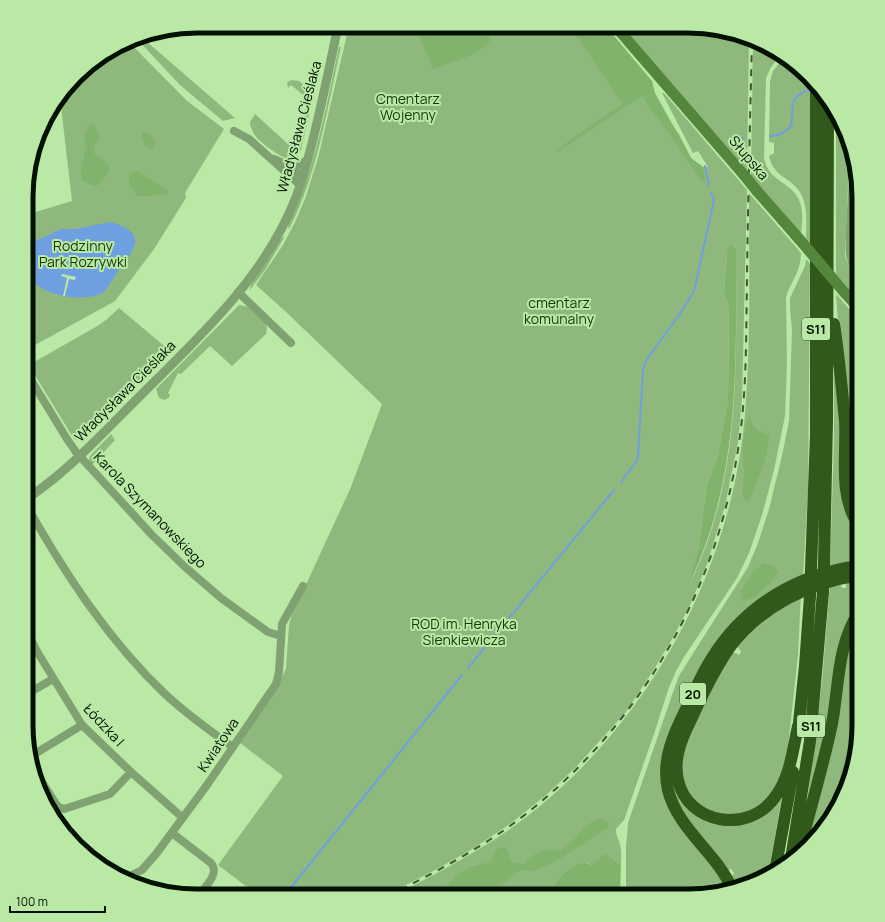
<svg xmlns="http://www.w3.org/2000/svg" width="885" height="922" viewBox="0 0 885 922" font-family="Manrope,sans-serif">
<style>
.green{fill:#8fb97c;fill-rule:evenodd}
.forest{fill:#82b36c}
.water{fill:#6e9fe1}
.pier{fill:#b9e9a5}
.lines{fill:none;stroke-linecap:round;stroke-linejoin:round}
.stream{stroke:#6e9fe1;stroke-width:2}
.minor{stroke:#80a272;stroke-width:8}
.tertiary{stroke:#80a272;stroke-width:9}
.secondary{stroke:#55863d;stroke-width:11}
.motorway{stroke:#30591a;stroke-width:12}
.rail{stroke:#3d5635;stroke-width:2;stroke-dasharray:7 7;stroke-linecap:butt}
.secondary-bridge{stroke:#55863d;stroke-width:11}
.motorway-bridge{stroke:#30591a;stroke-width:12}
.labels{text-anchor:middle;stroke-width:4;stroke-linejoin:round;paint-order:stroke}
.shield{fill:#b9e9a5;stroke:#395132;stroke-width:1}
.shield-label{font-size:13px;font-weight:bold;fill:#021000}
.park-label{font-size:14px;fill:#163603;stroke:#b9e9a5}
.street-label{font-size:14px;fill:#021000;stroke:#b9e9a5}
.rim{fill:none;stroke:#021000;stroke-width:5}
</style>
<rect width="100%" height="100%" fill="#b9e9a5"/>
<path class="green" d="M349,26L603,27L679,134L691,158L703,167H708L698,151L693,153L662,93H664L747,190L742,399L738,442L725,506L707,564L690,605L672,639L656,666L626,712L575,768L545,796L510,824L471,850L435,870L385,896H259L218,865L283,776L239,742L280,681L286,669L289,625L291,617L351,487L382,404L285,311L256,285L283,245L295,222L305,199L318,158ZM730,242L736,248C736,362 742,478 690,583L698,551L707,485L718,455L728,398L729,306L724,293L727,253Z
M621,27H710L749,41L747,171Z
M140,36L146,41L235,118L223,121L180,85L136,38Z
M129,42L186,100L224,129L185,193L186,198L154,249L115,301L28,349L29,214L72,201L60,98L84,68Z
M753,42L774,49L780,55L770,69L766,78L764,158C769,183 791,181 799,200C804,211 802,223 801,234L751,176Z
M339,47H341C327,109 318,173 289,229L288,226C315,170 326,107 339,47Z
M783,58L810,83V244L806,239C806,222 809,203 797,188C786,176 773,175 769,156L774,153V143L769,142L770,81L773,71Z
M292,80L299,81L314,93L301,150C299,153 297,157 292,159C284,161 258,141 254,134C252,130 250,126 250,122L255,114L288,144L300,133L308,99L291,85L288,88L287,82Z
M836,114L844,131L849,163L845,256L851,271L859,280V301L836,274Z
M749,193L801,253C801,272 791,281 786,297L787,365L785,416L774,470L762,515L749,553L737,578L684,657L676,671L668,690L655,731L624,820L616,829C616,838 619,838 620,845C622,852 621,859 621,865L608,855L599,858L597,862L592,865L587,863L557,895L563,896H393C439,872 484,849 525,818C649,723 732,570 745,414C751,341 749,267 749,193Z
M285,236L265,270L249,291L251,284L281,239Z
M806,259L810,264L808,490L803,577L757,603L662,772L711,862L729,890L699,896H626V847L628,823L672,695L679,676L687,663L748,567L758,543L769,509L782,456L789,421L792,329L790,309V298L805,266Z
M836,294L859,320V519L852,504Z
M239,305L249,307L266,324L267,328L266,334L232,366L210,346L181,374L178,373L168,393L170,395L169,397L165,400L159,398L156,389Z
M119,308L169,350L79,440L74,439L33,372V366L36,361L99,325L106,320Z
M834,356L855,527L859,532V563L830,567L834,442Z
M111,434L115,440L92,465L89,460L90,456Z
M859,578V607L834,691L807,805L822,682L830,584L840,583L842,588H846V583Z
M801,594L798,655L787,756L777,789L756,811L724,816L698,805L683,784L681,759L708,693L732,653H736L739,655L741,652L738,647L754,626Z
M781,597L705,683L674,781L719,824L782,796L768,875L743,887L736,888L732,876L734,873L731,869L728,870L689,824L671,787L702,682Z
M859,619V736L836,810L805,844L845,652Z"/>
<path class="forest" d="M415,27H483L487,28L491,40L475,54L433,69Z
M564,27H605L615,37L652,81L655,93L691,158L703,167L706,183L701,180L642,96L558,152L556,150L622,104L588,53C582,42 575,34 564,27Z
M91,123L95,126L100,137L94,147V153C98,158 104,160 107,163C114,171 101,180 97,186H92L82,180L81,169L86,148L84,136L88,127Z
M142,132C150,132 154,137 156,144L151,149L145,146L142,137Z
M137,171L167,190L168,195L137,196L129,184V176L133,172Z
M730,242L736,248C736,364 741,479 688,586L698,551L707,485L718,455L728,398L729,306L724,293L727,252Z
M750,414C752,417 751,421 752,424C755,431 763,432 769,436C769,455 757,484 748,502L745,501C739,492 744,483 744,473C745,469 743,467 743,464C741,454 745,421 750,414Z
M763,563L773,565L778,571L774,580L753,598L742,601L741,591L752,573Z
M598,819H604L609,823V827L553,863L532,871L521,870L514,873L499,888L484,896H443V889L459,873L474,866L490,862L497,849L504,847L507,850L512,863L524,864C531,857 537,851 547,850C551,850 556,851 560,850C575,845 580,825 598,819Z
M604,854L608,855L621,865L620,896H563C556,894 555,892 554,885C565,874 575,858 592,865Z"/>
<path class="water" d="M110,222C118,224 123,226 130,231C144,242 126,259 119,270C114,278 109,286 103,293C81,303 46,296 29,279V244L61,229H75Z"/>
<path class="pier" d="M62,274L76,277L75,280L69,279L65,296H63L64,292L67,278L61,276Z"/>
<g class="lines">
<path class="stream" d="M770,136C779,136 785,133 791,126C795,107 786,99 808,90
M736,138H743
M705,166L709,185
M621,482L636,462L638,457L643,370L646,361L681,312L694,291L714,200L711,193
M468,668L614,490
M284,896L462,675"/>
<path class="minor" d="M234,131L249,139L300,185
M850,142C857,180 848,217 850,255L853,265L859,274
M274,159L288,165L303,176
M291,167L301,164L308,159
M238,292L291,343
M28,375L67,439L76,452L151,534L185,567L221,598L268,632L281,636
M28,508C66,575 109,641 166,695C187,714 210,731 233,747
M27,632L38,653L82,725L131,772L183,818
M27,694L53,679
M31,758L33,755L82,725
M33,768L56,804L59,807L64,809L110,794L131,772
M172,833L211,863C220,874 205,887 198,896
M126,878L142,870L156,854L207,785L276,684L279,672L282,624L303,586"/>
<path class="tertiary" d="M28,498C69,470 102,434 137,399C196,340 262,281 294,202C304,178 310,152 316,127C324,93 331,60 338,26"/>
<path class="secondary" d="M616,27L744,175
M757,191L800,240
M845,293L859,308"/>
<path class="motorway" d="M834,324C839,356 842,389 845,421C847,454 838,497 859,525
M824,564L827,421L828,99
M811,569L816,435V89
M798,726C793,749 790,778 775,797C749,834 688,825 678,780C672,755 685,733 695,711C705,689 716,667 730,647C761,606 808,583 859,575
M798,732L805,666L810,596
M800,848C811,807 823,766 832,724C839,686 837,645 859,612
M791,859L810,741L823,592
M775,871L793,772
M732,889C717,853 678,830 668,790C661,760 674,733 687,707C695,690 702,673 712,658C745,605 798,574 859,566"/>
<path class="rail" d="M388,896C430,875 472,853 510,826C635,735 717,595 739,443C747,389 746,333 747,278C748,199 750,120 752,41"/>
<path class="secondary-bridge" d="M744,175L757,191
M800,240L845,293"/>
<path class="motorway-bridge" d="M823,592L824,564
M810,596L811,569"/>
</g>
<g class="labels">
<g class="shield">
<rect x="802" y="318" width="28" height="22" rx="3"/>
<rect x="680" y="683" width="26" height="22" rx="3"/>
<rect x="797" y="715" width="28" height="22" rx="3"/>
</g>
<g class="shield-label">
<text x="816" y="334">S11</text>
<text x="693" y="699">20</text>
<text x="811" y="731">S11</text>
</g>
<g class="park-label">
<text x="408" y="104">Cmentarz<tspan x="408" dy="16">Wojenny</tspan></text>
<text x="83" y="251">Rodzinny<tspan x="83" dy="16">Park Rozrywki</tspan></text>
<text x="559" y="308">cmentarz<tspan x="559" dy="16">komunalny</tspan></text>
<text x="464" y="629">ROD im. Henryka<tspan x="464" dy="16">Sienkiewicza</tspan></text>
</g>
<g class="street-label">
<text transform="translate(299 127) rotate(-75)" y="5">Władysława Cieślaka</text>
<text transform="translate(749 158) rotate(50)" y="5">Słupska</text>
<text transform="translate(125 391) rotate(-45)" y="5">Władysława Cieślaka</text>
<text transform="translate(150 510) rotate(46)" y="5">Karola Szymanowskiego</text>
<text transform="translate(104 725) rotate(47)" y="5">Łódzka I</text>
<text transform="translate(218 745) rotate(-56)" y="5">Kwiatowa</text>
</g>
</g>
<path d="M0 0H885V922H0ZM197 33H688A164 164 0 0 1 852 197V725A164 164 0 0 1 688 889H197A164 164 0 0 1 33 725V197A164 164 0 0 1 197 33Z" fill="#b9e9a5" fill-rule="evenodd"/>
<path class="rim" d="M197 33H688A164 164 0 0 1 852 197V725A164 164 0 0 1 688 889H197A164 164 0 0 1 33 725V197A164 164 0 0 1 197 33Z"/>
<path d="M10 906v6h95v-6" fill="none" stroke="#021000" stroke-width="2"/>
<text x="16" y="906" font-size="12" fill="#021000" stroke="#b9e9a5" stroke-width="3" paint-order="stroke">100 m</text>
</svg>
